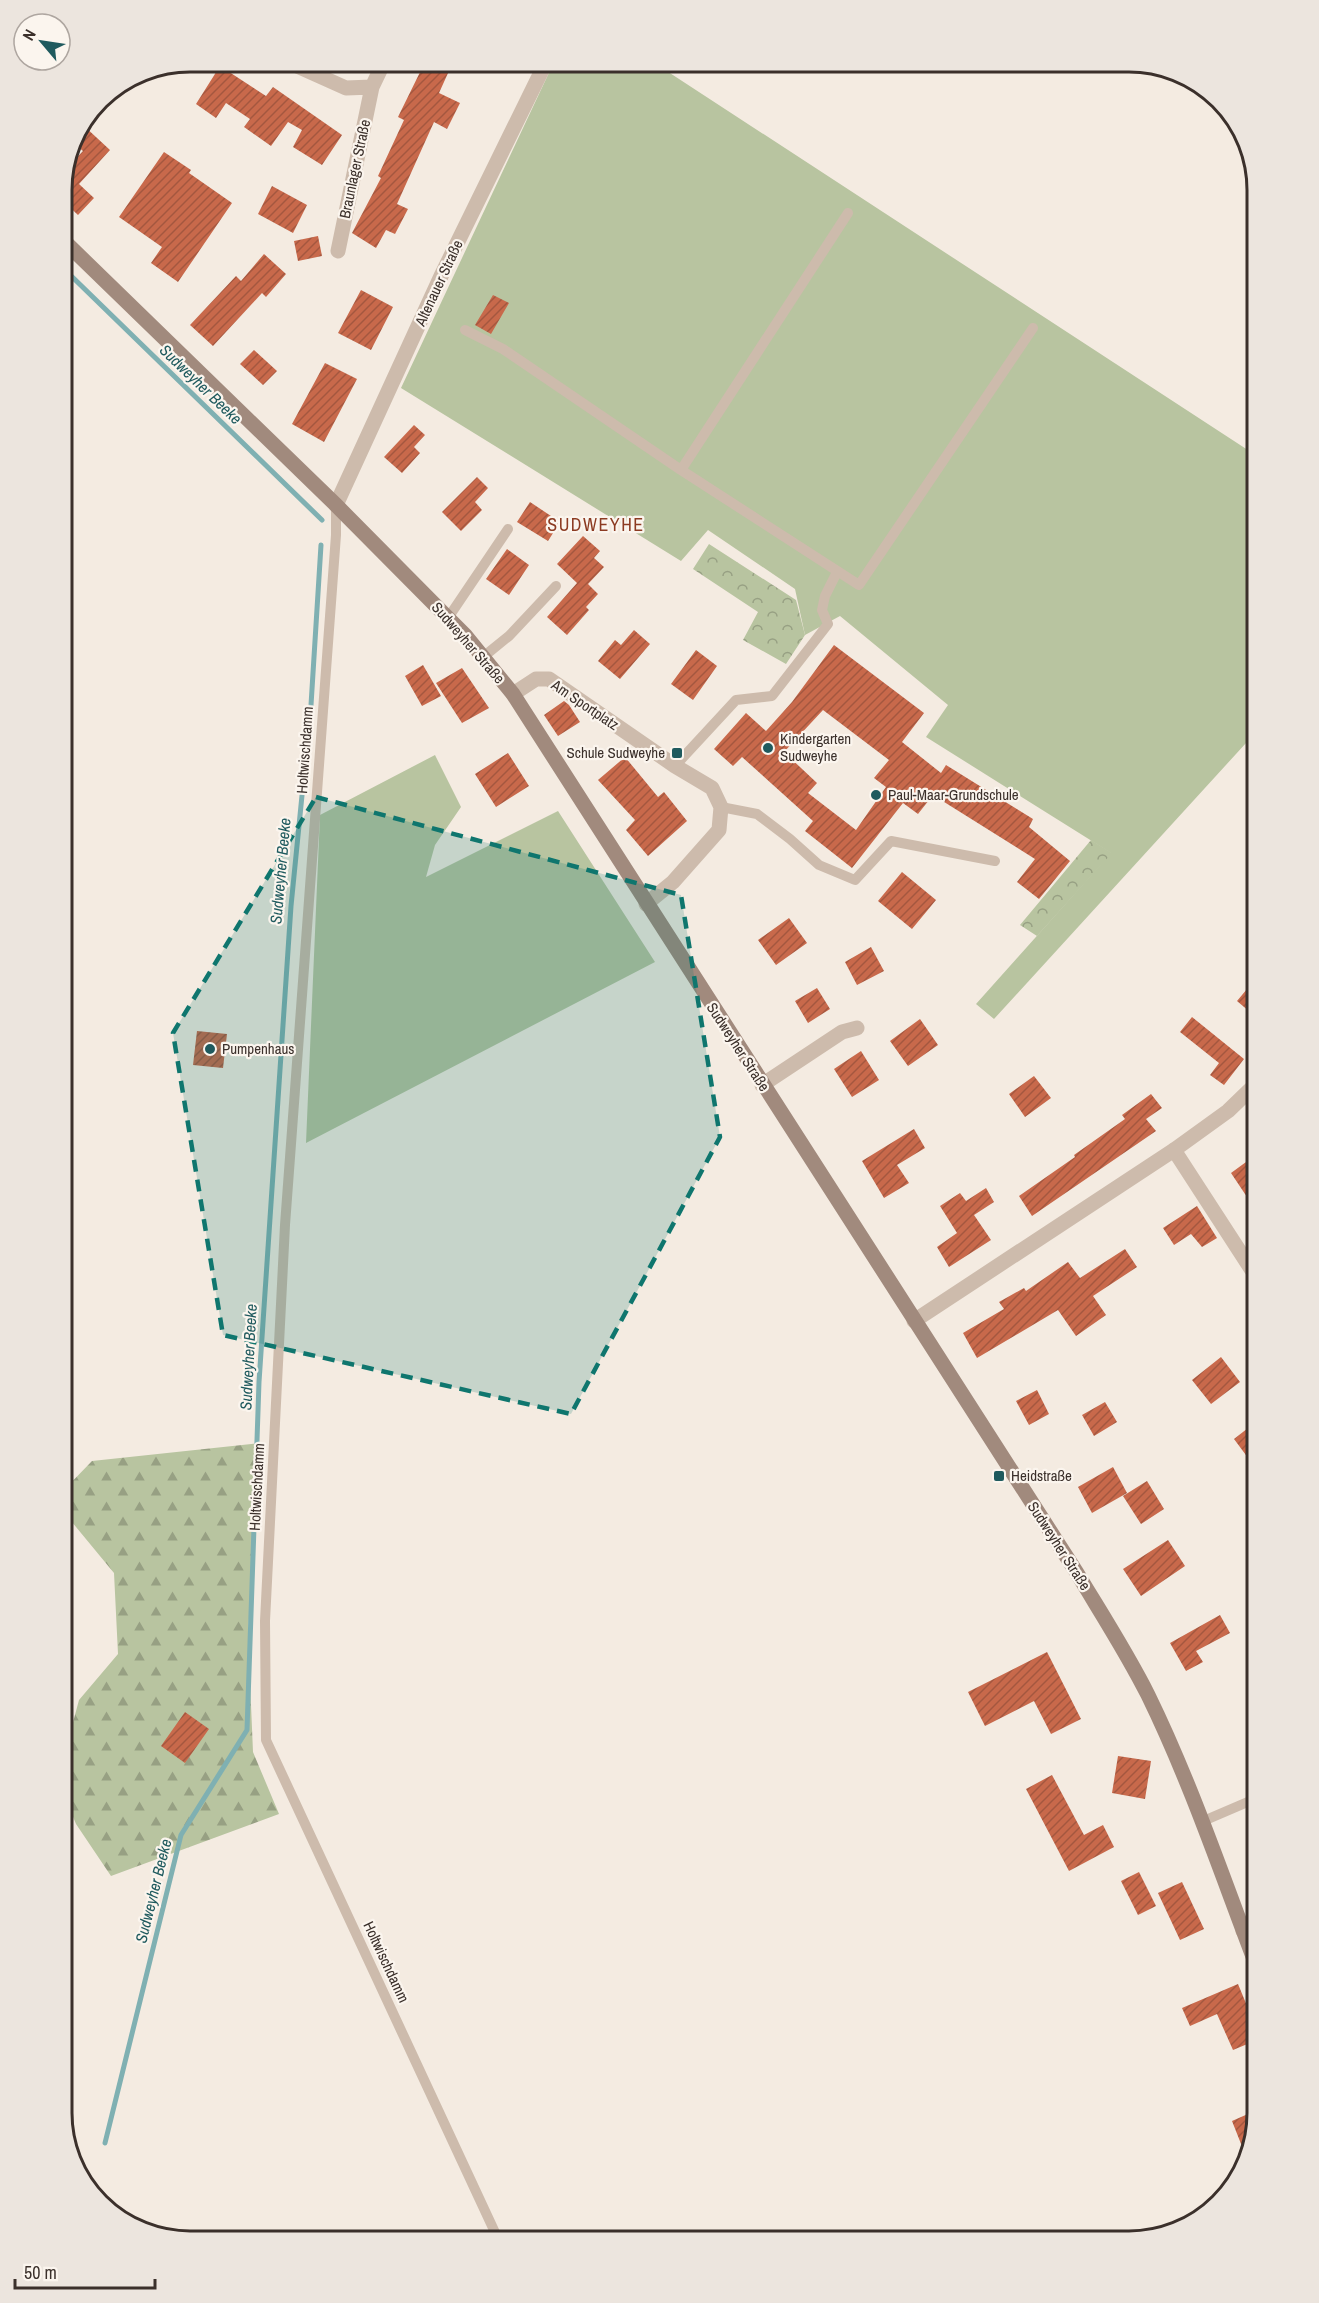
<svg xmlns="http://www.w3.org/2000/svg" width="1319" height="2303" viewBox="0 0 1319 2303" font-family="'Archivo Narrow',sans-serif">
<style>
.green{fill:#b8c4a0}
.forest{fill:url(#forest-firs)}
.park{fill:url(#park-crowns)}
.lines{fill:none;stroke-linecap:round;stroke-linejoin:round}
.stream{stroke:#7fb0b2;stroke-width:5}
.building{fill:url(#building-hatch);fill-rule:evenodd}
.service{stroke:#cdbbac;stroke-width:10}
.minor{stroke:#cdbbac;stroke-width:15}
.tertiary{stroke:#cdbbac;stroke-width:15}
.secondary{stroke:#a18a7d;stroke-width:15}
.marked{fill:#0f766e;fill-opacity:0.2;stroke:#0f766e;stroke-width:4.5;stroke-dasharray:12 8;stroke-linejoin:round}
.poi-dot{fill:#1f5a5e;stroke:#fbf5ee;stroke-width:2}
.labels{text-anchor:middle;stroke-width:4.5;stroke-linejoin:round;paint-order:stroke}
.street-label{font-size:15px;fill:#3b302b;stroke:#fbf5ee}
.poi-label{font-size:15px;fill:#3b302b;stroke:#fbf5ee;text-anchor:start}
.water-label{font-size:16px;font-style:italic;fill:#1f5a5e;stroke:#fbf5ee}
.quarter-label{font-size:18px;letter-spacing:1.5px;fill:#8c3b22;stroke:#fbf5ee}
.rim{fill:none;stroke:#3b302b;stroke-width:3}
</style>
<defs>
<pattern id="forest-firs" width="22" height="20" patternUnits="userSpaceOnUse" patternTransform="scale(1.5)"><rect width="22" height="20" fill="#b8c4a0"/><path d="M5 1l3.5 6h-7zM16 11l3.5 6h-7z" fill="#97a083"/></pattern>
<pattern id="park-crowns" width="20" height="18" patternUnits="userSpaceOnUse" patternTransform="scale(1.5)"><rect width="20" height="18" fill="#b8c4a0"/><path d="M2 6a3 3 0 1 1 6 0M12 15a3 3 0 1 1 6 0" fill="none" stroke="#97a083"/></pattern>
<pattern id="building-hatch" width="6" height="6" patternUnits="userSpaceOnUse" patternTransform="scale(1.5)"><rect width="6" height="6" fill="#c8694b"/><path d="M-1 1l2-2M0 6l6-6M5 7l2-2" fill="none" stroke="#a4573f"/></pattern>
</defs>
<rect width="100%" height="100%" fill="#f4ebe1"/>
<path class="green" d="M554,62H653L1257,456V731L994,1019L976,1004L1111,853L926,737L948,705L840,616L805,635L795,589L708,530L681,561L401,388Z
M435,755L461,807L435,845L426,877L558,811L655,962L306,1143L320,815Z"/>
<path class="forest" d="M260,1443L248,1634L253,1752L279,1814L111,1876L76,1824L62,1790V1763L79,1700L118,1654L114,1573L62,1510V1492L92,1461Z"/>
<path class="park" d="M709,544L796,600L805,635L786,664L743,640L758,612L693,569Z
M1091,840L1112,853L1037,936L1020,925Z"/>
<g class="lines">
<path class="stream" d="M62,267L322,520
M105,2143L181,1835L247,1730L259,1382L291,906L311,705L321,545"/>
</g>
<path class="building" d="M425,62H453L439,93L460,103L447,129L434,122L397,204L408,209L395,234L386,230L376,248L352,233L381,178L378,176L404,120L398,117Z
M220,66L266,96L273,87L342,135L322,165L293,147L302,130L288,122L271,146L244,127L250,119L226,103L216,118L196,104Z
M83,125L110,150L79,184L94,198L78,215L62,200V181L65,170L83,151L72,142L74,135Z
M164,152L191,170L189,173L232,203L178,282L151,263L162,247L119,217Z
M272,186L307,205L293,233L258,214Z
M318,236L322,256L298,261L294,241Z
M264,254L286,274L266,297L262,293L213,346L190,325L236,276L241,281Z
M361,290L393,307L371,350L338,333Z
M493,295L509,303L491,334L475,325Z
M254,350L277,371L263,385L240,364Z
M325,363L357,379L324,442L292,424Z
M414,425L425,435L414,447L420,453L402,473L384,457Z
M477,477L488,488L475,502L482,510L461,531L442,512Z
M530,502L560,522L548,541L517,522Z
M583,536L600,551L594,558L604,567L588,584L598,594L586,607L589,610L567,635L547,617L577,583L557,564Z
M507,549L529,565L509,595L486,579Z
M634,630L650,644L620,679L598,661L615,640L621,645Z
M834,645L924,713L902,742L941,773L946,765L1033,819L1029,827L1070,861L1039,899L1017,882L1035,859L933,795L918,814L903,803L852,868L805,831L813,821L742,757L733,766L714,749L746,713L766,731L792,702ZM823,710L889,760L874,778L886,787L856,830L808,793L817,783L784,752Z
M696,650L717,666L693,700L671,684Z
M423,665L441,696L422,706L405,676Z
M462,668L489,708L462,723L436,683Z
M564,701L569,705L580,722L558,736L544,715Z
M508,753L529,786L496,807L475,774Z
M625,757L658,797L664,792L687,821L648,856L626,830L635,820L598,780Z
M902,872L936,900L912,929L878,901Z
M789,918L807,943L776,965L758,940Z
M871,947L884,971L857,985L845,962Z
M817,988L830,1009L808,1023L795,1001Z
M1247,989L1257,997V1018L1237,1001Z
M1192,1017L1244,1059L1224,1085L1210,1075L1219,1063L1180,1032Z
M920,1019L938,1045L908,1066L890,1041Z
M197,1031L227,1034L223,1068L193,1065Z
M861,1051L879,1080L852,1097L834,1069Z
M1034,1076L1051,1098L1025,1117L1009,1094Z
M1151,1094L1162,1108L1146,1119L1156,1131L1032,1216L1019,1196L1075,1157L1074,1155L1125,1119L1122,1115Z
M914,1129L925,1148L897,1165L909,1183L884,1198L862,1161Z
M1257,1154V1212L1231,1173Z
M986,1188L994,1202L974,1215L991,1240L949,1267L937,1247L957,1233L940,1206L960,1193L966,1201Z
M1197,1206L1217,1238L1202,1247L1191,1234L1174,1245L1163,1228Z
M1125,1249L1137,1267L1093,1296L1106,1315L1076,1336L1058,1310L977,1358L963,1333L1004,1309L999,1302L1024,1288L1026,1291L1068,1262L1080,1278Z
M1221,1357L1240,1382L1211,1404L1192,1380Z
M1037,1390L1049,1414L1029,1425L1016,1401Z
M1105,1402L1117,1422L1094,1436L1082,1415Z
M1257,1421V1470L1234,1439Z
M1113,1467L1127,1493L1092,1513L1078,1487Z
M1147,1481L1164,1509L1141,1524L1123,1496Z
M1168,1540L1185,1566L1141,1596L1123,1569Z
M1220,1615L1230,1633L1196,1651L1203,1662L1186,1671L1170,1643Z
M1047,1652L1081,1719L1051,1734L1034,1701L985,1726L968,1692Z
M185,1712L209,1729L185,1763L161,1746Z
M1118,1756L1151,1761L1145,1799L1112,1793Z
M1052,1775L1084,1835L1103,1825L1114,1847L1069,1871L1026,1789Z
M1139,1872L1156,1906L1138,1915L1121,1881Z
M1182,1882L1204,1929L1180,1940L1158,1893Z
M1238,1984L1257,2030V2040L1233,2050L1217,2014L1190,2026L1182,2008Z
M1257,2110V2114L1245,2154L1232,2121Z"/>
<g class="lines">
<path class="service" d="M465,330L503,349L681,470L859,585L1033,328
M681,470L848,213
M336,505V535L285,1225L265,1621L266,1740L499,2241
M448,618L508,529
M483,657L509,636L556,586
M675,766L736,700L772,696L828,624L822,610L825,596L837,572
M721,807L757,814L790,839L819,865L855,880L891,841L995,861
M1201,1822L1257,1798"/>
<path class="minor" d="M288,62L346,88L372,87L384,62
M338,251L372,87
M336,505L442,274L546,62
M513,694L536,679H549L675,766L712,788L721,807L719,830L673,882L646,904
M762,1085L842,1032L857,1028
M1174,1150L1257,1278
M1243,1931L1257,1924"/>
<path class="tertiary" d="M914,1321L1174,1150L1228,1111L1257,1083"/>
<path class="secondary" d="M62,239L336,505L448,618L465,635L513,694L1077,1573C1101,1613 1127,1653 1148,1695C1191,1783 1222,1876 1257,1967"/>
</g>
<path class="marked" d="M316,797L681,895L720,1137L571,1414L223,1335L173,1033Z"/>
<g class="poi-dot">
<circle cx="768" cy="748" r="6"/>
<rect x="671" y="747" width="12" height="12" rx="3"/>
<circle cx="876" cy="795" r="6"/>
<circle cx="210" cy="1049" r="6"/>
<rect x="993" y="1470" width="12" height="12" rx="3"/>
</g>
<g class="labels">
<g class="street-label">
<text transform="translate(355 169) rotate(-78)" y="5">Braunlager Straße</text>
<text transform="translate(439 283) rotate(-65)" y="5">Altenauer Straße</text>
<text transform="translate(468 643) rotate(49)" y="5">Sudweyher Straße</text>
<text transform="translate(585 705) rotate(34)" y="5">Am Sportplatz</text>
<text transform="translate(305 750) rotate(-86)" y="5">Holtwischdamm</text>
<text transform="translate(738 1047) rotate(57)" y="5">Sudweyher Straße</text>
<text transform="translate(257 1487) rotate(-87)" y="5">Holtwischdamm</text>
<text transform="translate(1059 1546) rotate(57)" y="5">Sudweyher Straße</text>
<text transform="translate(386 1962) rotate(65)" y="5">Holtwischdamm</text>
</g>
<g class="poi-label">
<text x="780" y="744">Kindergarten<tspan x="780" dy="17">Sudweyhe</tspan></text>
<text x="665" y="758" text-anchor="end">Schule Sudweyhe</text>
<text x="888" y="800">Paul-Maar-Grundschule</text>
<text x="222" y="1054">Pumpenhaus</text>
<text x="1011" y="1481">Heidstraße</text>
</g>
<g class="water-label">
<text transform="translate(201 384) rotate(44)" y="6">Sudweyher Beeke</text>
<text transform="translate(280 871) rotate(-85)" y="6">Sudweyher Beeke</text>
<text transform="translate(248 1357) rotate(-87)" y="6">Sudweyher Beeke</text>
<text transform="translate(153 1891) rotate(-76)" y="6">Sudweyher Beeke</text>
</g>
<g class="quarter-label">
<text x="596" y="531">SUDWEYHE</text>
</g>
</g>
<path d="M0 0H1319V2303H0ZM190 72H1129A118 118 0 0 1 1247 190V2113A118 118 0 0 1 1129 2231H190A118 118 0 0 1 72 2113V190A118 118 0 0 1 190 72Z" fill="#ece5de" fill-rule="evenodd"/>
<path class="rim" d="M190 72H1129A118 118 0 0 1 1247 190V2113A118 118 0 0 1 1129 2231H190A118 118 0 0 1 72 2113V190A118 118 0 0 1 190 72Z"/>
<g transform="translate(42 42) rotate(299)"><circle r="28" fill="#fbf5ee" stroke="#aea6a0" stroke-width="1.5"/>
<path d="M0-4.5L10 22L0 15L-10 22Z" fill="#1f5a5e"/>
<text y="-9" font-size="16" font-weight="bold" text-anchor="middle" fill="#3b302b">N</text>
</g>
<path d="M15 2279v9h140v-9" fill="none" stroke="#3b302b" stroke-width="3"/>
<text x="24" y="2279" font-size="18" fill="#3b302b" stroke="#fbf5ee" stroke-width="4.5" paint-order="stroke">50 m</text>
</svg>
